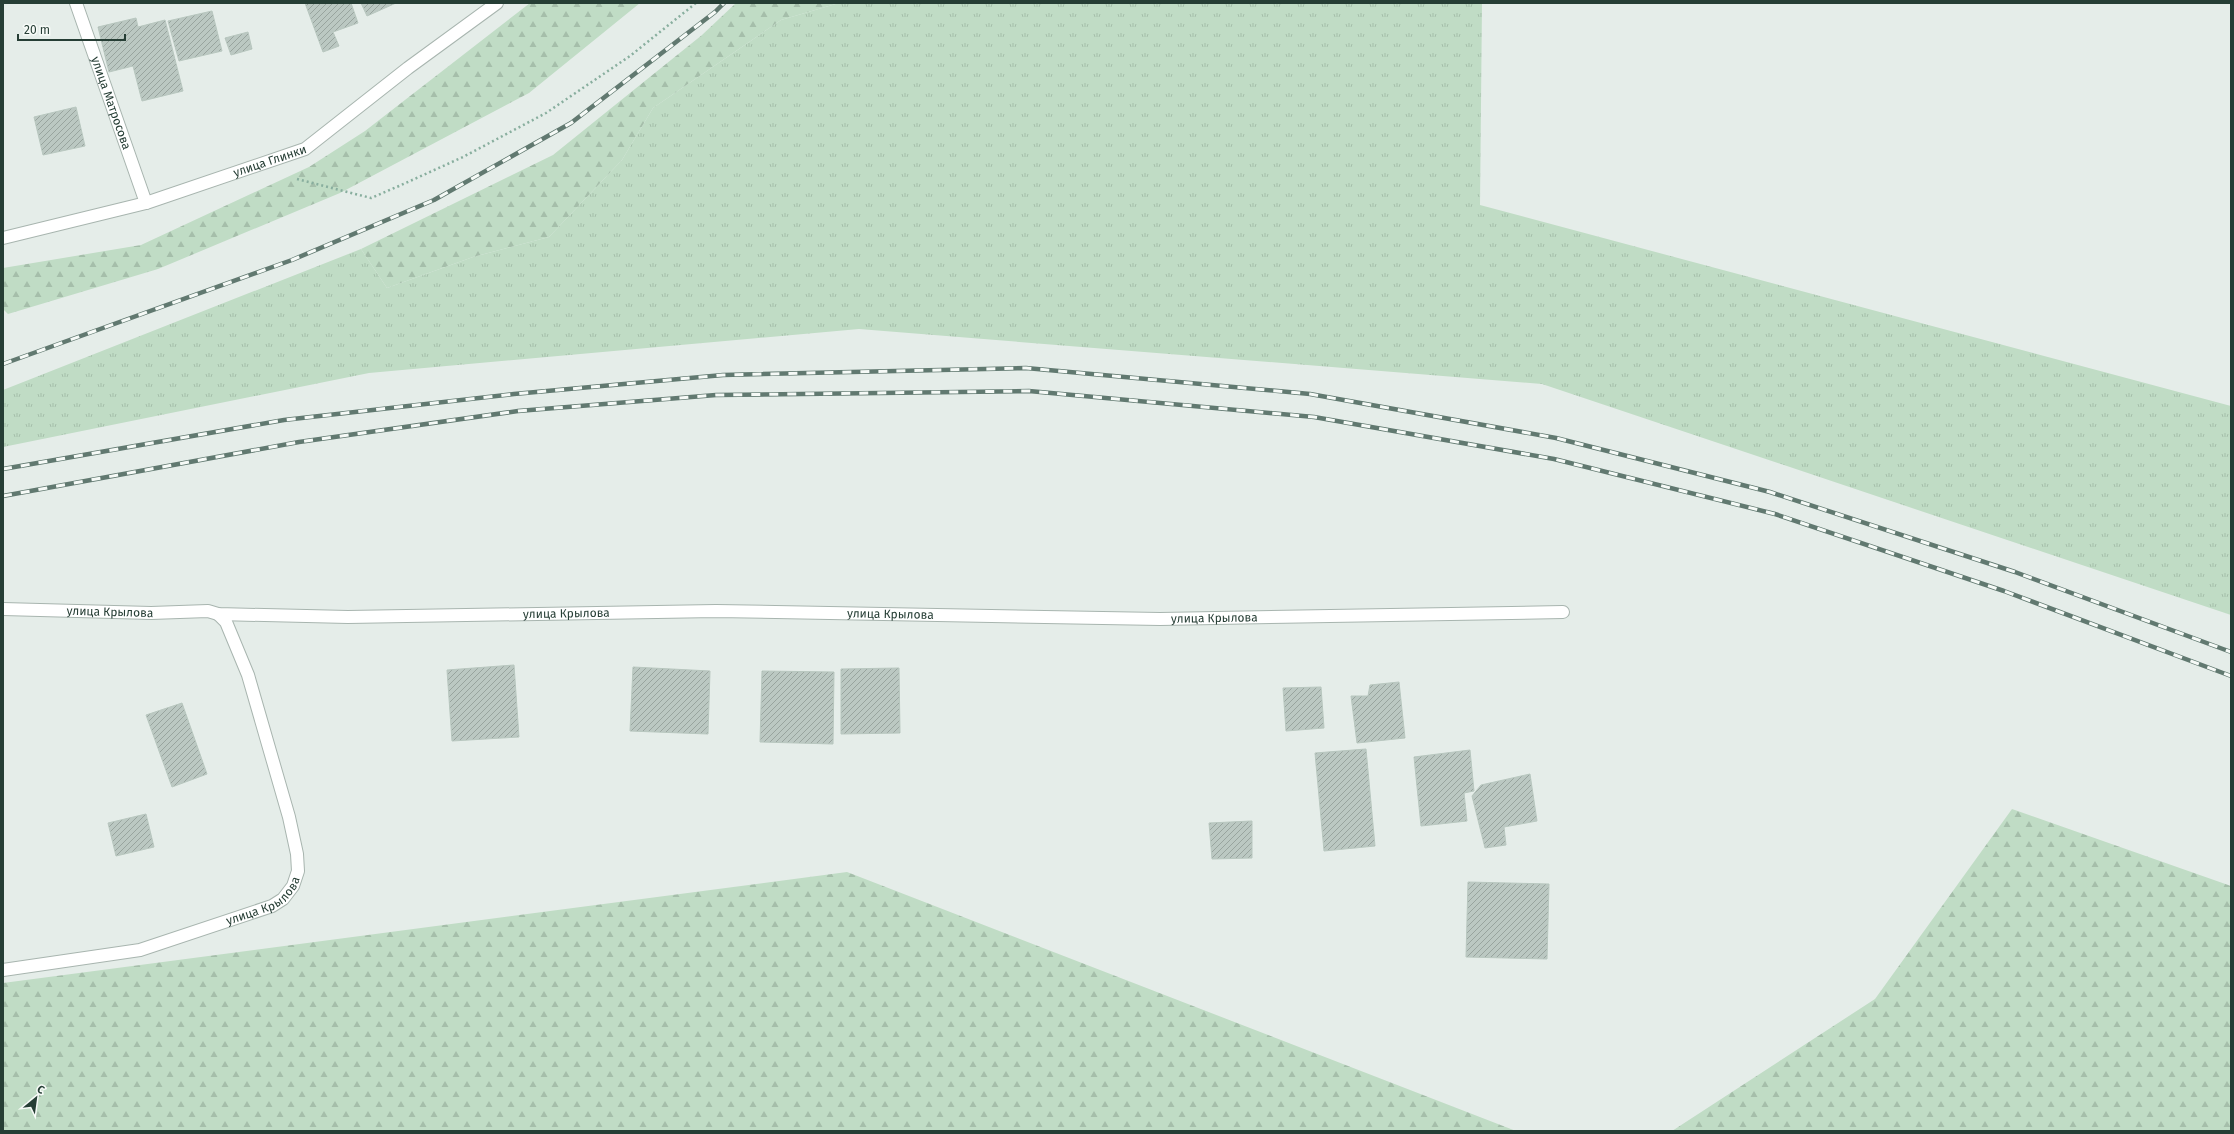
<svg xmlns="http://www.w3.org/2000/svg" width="2234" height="1134" viewBox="0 0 2234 1134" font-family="'Fira Sans',sans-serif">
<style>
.grass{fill:url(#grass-tufts)}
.forest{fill:url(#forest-firs)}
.building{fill:url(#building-hatch);stroke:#b8c7bf}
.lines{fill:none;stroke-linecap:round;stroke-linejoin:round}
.minor-casing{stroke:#a8b5af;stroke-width:14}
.path{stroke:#88ae9e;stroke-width:2.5;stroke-dasharray:2 3;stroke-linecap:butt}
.minor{stroke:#fff;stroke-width:12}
.rail-casing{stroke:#617970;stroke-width:4.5}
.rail{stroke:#f6faf7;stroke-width:3;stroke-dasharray:9;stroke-linecap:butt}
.labels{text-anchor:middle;stroke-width:3.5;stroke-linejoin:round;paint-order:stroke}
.street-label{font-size:12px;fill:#263e35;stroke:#f6faf7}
</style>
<defs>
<pattern id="grass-tufts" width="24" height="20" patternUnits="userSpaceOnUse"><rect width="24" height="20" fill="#c0dcc5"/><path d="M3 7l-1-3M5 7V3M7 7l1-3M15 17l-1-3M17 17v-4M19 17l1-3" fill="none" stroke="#a5beaa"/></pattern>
<pattern id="forest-firs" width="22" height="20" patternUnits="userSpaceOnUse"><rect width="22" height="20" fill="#c0dcc5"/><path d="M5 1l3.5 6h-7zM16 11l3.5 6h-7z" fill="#a5beaa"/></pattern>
<pattern id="building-hatch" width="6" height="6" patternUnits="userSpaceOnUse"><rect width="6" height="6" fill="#bbc8c2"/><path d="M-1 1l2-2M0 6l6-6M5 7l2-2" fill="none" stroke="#98a49e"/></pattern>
</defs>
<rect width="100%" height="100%" fill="#e5ede9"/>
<path class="grass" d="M839,3H1482L1480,205L2231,406V615L1542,384L859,329L369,373L3,447V390L361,249L387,288L473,257L549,237L622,160L653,108L781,20Z"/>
<path class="forest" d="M530,3H640L529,93L340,193L158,269L8,314L3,309V268L141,245L309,167L365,131Z
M736,3H839L781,20L653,108L622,160L549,237L473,257L387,288L361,249L553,155L702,35Z
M2012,809L2231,886V1131H1672L1875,999Z
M847,872L1516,1131H3V983Z"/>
<path class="building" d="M305,3H351L358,23L333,32L339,46L323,52Z
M361,3H396L367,16Z
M212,11L222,51L179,61L168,21Z
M136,18L138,27L165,20L183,91L142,101L133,66L109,72L98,27Z
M248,32L252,49L231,55L225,38Z
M76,107L85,146L43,155L34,117Z
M514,665L519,737L452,741L447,670Z
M633,667L710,671L708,734L630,731Z
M899,668L900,733L841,734V669Z
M762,671L834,672L833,744L760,742Z
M1399,682L1405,738L1357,743L1351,696H1368L1370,685Z
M1321,687L1324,728L1286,731L1283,688Z
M182,703L207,774L172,787L146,715Z
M1366,749L1375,846L1324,851L1315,753Z
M1470,750L1474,791L1464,793L1467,821L1421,826L1414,757Z
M1530,774L1537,821L1504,827L1506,845L1485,848L1472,796L1481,785Z
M146,814L154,847L116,856L108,823Z
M1252,821V858L1212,859L1209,823Z
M1468,882L1549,884L1547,959L1466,957Z"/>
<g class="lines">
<defs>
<g id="minor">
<path id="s1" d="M76,3L146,203"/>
<path id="s2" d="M3,238L146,203L305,149L408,68L497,3"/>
<path id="s3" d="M3,609L151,613L208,611L218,614L348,617L716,611L1160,619L1563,612"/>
<path id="s4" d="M3,970L140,950L272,906L283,899L293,886L298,871L297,854L289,817L248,675L226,622L218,614"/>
</g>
</defs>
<use href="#minor" class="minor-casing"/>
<path class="path" d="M297,179L371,198L399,186L463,157L546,113L630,56L696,3"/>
<use href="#minor" class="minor"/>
<defs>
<path id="rail" d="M3,364L292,260L434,200L571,123L715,12L724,3
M3,469L284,420L514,394L723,375L1026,368L1310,394L1556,438L1770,492L2015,572L2231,652
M3,496L299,442L518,411L716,395L1029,391L1314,417L1554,459L1775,514L2004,591L2231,676"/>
</defs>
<use href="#rail" class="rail-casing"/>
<use href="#rail" class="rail"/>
</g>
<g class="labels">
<g class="street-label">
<text dy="4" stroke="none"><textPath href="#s1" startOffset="106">улица Матросова</textPath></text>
<text dy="4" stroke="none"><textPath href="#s2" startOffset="278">улица Глинки</textPath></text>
<text dy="4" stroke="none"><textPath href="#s3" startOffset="107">улица Крылова</textPath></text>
<text dy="4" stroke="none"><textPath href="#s3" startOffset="564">улица Крылова</textPath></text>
<text dy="4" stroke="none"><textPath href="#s3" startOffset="888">улица Крылова</textPath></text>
<text dy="4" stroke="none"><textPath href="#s3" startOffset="1212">улица Крылова</textPath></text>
<text dy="4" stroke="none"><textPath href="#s4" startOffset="273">улица Крылова</textPath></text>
</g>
</g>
<rect width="2234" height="1134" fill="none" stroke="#263e35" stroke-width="8"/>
<g transform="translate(36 1098) rotate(29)" stroke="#f6faf7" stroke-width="3" paint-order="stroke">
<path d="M0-3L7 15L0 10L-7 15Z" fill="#263e35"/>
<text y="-6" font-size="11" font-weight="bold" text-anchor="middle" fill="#263e35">С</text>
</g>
<path d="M18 34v6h107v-6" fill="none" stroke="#263e35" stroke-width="2"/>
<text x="24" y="34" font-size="12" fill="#263e35" stroke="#f6faf7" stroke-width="3" paint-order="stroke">20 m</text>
</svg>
